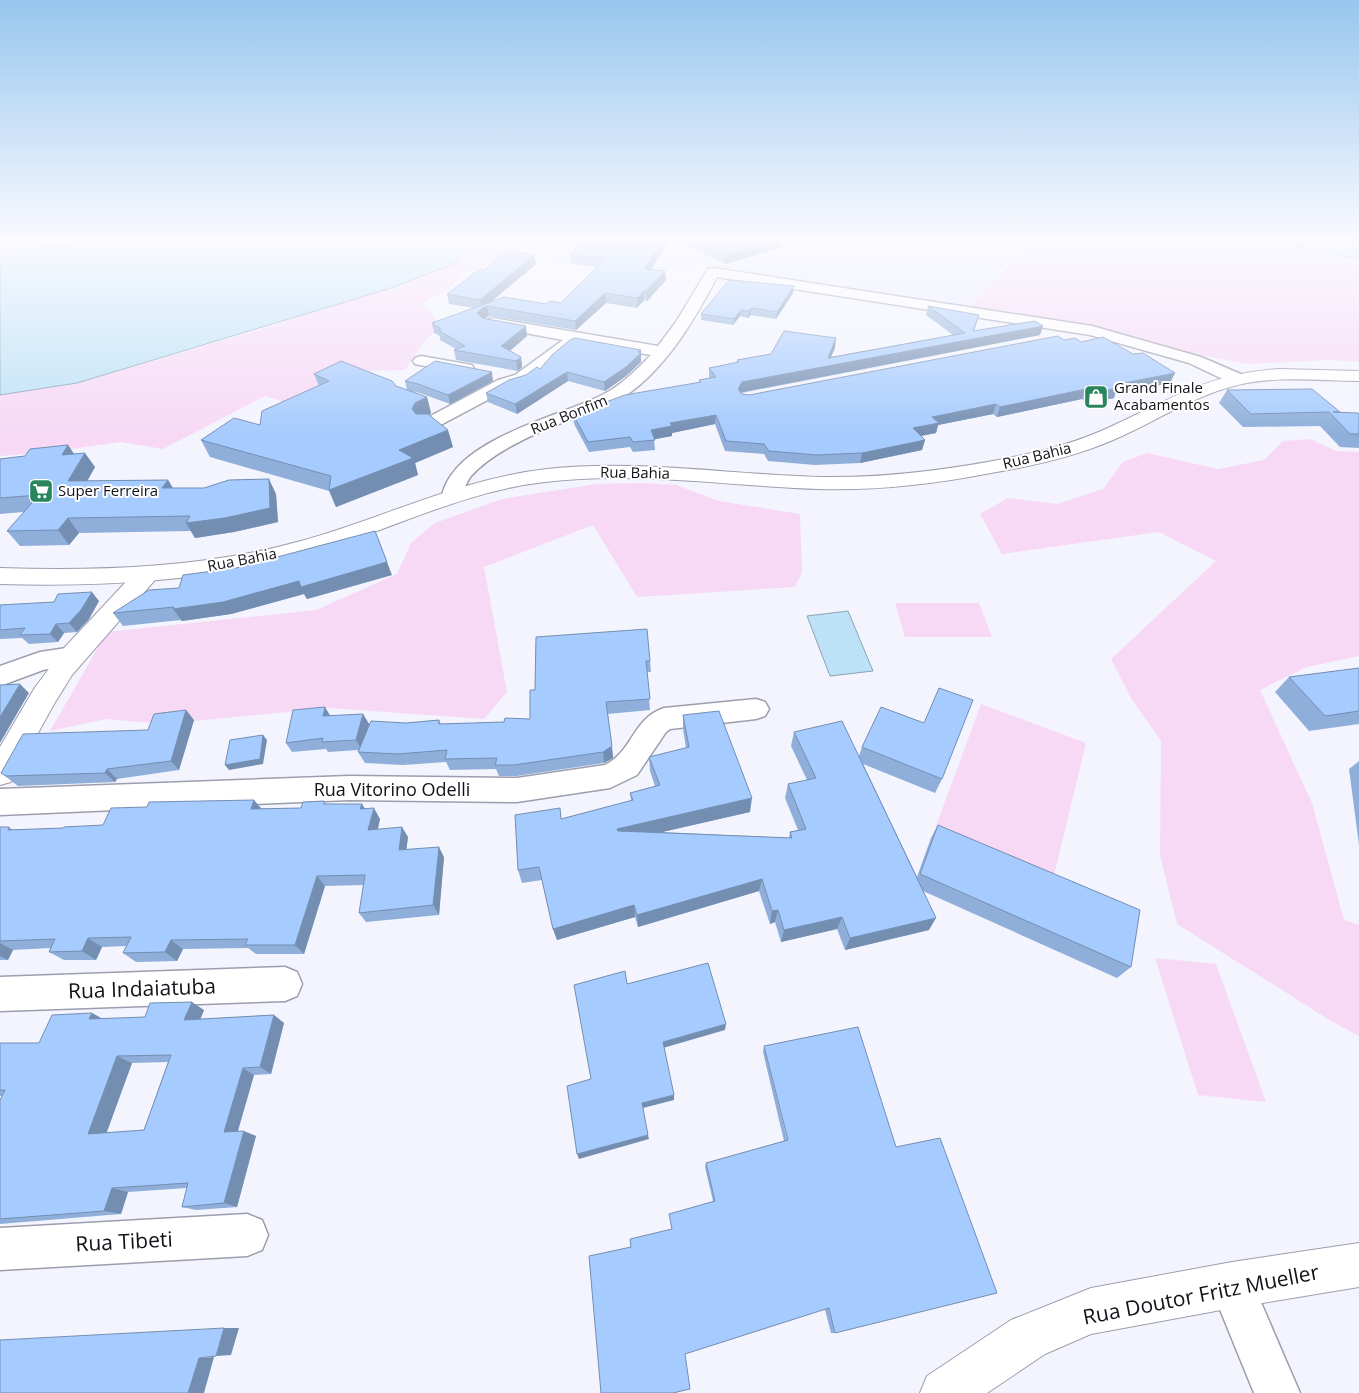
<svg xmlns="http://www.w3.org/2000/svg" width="1359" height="1393" viewBox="0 0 1359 1393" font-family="'Open Sans',sans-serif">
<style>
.built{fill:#e8ebfd}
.green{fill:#f7d9f5}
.water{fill:#bde2f7;stroke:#8aa4b4}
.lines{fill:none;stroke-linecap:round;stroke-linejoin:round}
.minor-casing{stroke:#9c9ead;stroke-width:3}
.tertiary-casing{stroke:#9c9ead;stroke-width:2}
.primary-casing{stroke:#9c9ead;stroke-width:2}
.minor{fill:#fff;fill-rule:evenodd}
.tertiary{fill:#fff;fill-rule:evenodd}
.primary{fill:#fff;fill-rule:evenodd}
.wall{fill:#8fafda;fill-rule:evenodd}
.shaded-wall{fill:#748eb2}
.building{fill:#a6cbfe;stroke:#748eb2;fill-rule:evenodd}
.labels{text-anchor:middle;stroke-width:4;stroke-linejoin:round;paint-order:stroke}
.far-poi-label{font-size:15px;fill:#121318;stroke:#fff;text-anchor:start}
.far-street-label{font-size:15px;fill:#121318;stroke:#fff}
.street-label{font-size:18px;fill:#121318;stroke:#fff}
.near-street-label{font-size:21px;fill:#121318;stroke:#fff}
</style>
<rect width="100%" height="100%" fill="#f3f4fe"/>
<path class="built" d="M543,240H1031L1005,265L969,307L708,266L650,272L573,265L518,256Z"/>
<path class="green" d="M0,240H108L0,252Z
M472,240H533L519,251L503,259L463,273L452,287L421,304L430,309L439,327L421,346L405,370L346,371L314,388L324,415L265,396L163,449L121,442L43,453L0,456V395L77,383L272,326L456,263Z
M1032,240H1263L1359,259V362L1332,360L1247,364L1190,353L1096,328L969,307Z
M1310,439L1336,451L1359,452V656L1307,667L1260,690L1312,803L1344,920L1359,925V1036L1331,1021L1177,924L1160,855L1161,741L1131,698L1111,659L1216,561L1159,532L1002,554L980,514L1008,498L1057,504L1103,489L1123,462L1147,453L1218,469L1264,460L1283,441Z
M643,483L676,485L719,501L800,514L802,572L795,587L637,597L593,525L484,567L507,692L484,719L329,708L163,724L106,719L50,731L107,632L316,610L397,574L411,543L435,523L502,499L596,484Z
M895,603H979L992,637H905Z
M981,704L1086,743L1051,888L932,837Z
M1155,958L1216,964L1266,1102L1198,1095Z"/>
<path class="water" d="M108,240H472L456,263L388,289L77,383L0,395V252Z
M1263,240H1359V259Z
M848,611L873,671L830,676L807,616Z"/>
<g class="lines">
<defs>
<path id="minor" d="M713,268L1092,326L1201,357L1243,375L1245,379L1243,383H1231L1189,363L1090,335L717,277C692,324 663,374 616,402C606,408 595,410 584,414C549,428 497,447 471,476C465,484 464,492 459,499L452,501L445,499L442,495C456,439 555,418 600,396C620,387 636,370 651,355L582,343L570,348L527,383L510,388L433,429L427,430L421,429L418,425L421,421L498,380L515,375L563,340L487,326L484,323L487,320L492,318L658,346L676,322L708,269Z
M421,356L466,364L472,365L474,369L472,373L466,374L415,364L413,361L415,358Z
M73,647L82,650L86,656L82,662L43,670L0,686V666L40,652Z
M756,699L765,702L769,709L765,716L756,719L670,729L666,732L637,775L610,788L517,802L349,800L0,815V789L349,776L517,778L605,765C634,750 632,719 664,708Z
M285,967L297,972L302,984L297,996L285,1001L0,1011V977Z
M247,1214L262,1220L268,1235L262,1250L247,1256L0,1270V1228Z
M1232,1263L1247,1270L1300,1393H1254L1210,1285L1217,1270Z"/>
<path id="tertiary" d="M146,567L154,569L158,575L154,581L72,675L54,704L11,782L0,785V747L34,689L64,648L138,569Z
M1359,1243V1287L1232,1308L1091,1334L1045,1354L987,1393H920L927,1376L1011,1320L1091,1288L1232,1262Z"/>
<path id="primary" d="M1280,369L1359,371V381C1318,381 1274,375 1234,386C1191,397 1153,423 1113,440C1074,457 1032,466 991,473C934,484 876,491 818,489C727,486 636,471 545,482C463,491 391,530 312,553C210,581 106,587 0,584V568C101,571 203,568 301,541C385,518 458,479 547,469C639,459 731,475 823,477C881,478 937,471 993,461C1030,454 1066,446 1101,431C1165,403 1206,373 1280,369Z"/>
</defs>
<use href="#minor" class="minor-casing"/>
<use href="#tertiary" class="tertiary-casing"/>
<use href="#primary" class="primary-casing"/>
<use href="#minor" class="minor"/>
<use href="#tertiary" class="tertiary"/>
<use href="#primary" class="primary"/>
</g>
<path class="wall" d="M582,240H670L650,269L666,280L647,301L644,300L637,308L606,303L576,330L489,316L484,318L527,336L509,351L521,357L522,367L518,371L456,360L454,350L456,349L440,340V336L434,333L432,323L474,308L449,304L447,294L484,270L536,264L491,302L547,304L561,303L597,267L571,264L570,255Z
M678,240H783L782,247L725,264Z
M793,293L776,319L751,315L748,318L740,316L733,325L701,320V314Z
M928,306L979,315L974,331L1040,335L741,393L742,394L749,395L1064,340L1081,342L1170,383L1115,394L1114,398L1088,403L1082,399L997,417L993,414L938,425L936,433L921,436L925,440L922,450L860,463L815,465L768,461L764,454L725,451L715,424L672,433V436L654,439L655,450L633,452L630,447L589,452L574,424L573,414L699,382V380L709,378V368L737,363V360L835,348L831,357L953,335L926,315Z
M641,350V362L626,376L605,391L568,381L517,414L488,402L486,393L540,369Z
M314,374L396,386L407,390L405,381H493L450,404L420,393L410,391L427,397L431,413L429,415L453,447L415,463L418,475L336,507L329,491L210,457L201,440L260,425L319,386Z
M1227,390L1340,412L1359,414V448L1340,447L1320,426L1243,427L1219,403Z
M68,445L74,454L95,467L87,481L168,480L173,488L276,494L278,522L234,532L195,538L191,531L79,533L69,545L20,546L7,531L24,512L0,514V459L25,456Z
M392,575L307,599L304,594L231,614L182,621L181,620L123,626L113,613Z
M99,601L89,619L77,632L64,633L58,642L29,644L22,638L0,639V605Z
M536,637L650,661L651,672H647L650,710L608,714L613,758L604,763L517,776H499L496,769L450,770L446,762L403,765L365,763L358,752L359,750L328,752L326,749L292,752L286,743L330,716L363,714L369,724L366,732L406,723L439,720L441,724L504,722L530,719L535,690Z
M1359,668V724L1309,731L1275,692L1289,677Z
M683,715L750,812L661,832L789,838L790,832L798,830L785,798L788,784L807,780L791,746L794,732L859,756L862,747L942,779L935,793L863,764L917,877L931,838L938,825L1131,967L1117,978L923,891L929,930L845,950L837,929L781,942L775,922L770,924L759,891L638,927L635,917L557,940L553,929L542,880L522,883L518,870L562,819L631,801L630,793L655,786L650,771L649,757L686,748L683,729Z
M194,720L179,770L117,779L115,782L18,786L1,773L148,730Z
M1359,761V845L1349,769Z
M254,800L262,809L301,808L324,801L326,804H362L365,809L380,819L378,829L408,837L406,850L444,857L439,915L366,922L359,913L364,885L325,886L304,954H256L248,948L183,949L177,961L136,962L123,953L127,946L102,947L96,960H64L49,952L50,948L13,950L8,960H0V827H9L13,830L63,828L103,825L147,807Z
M204,1010L200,1019L274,1015L284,1023L271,1074L254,1075L238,1131L256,1136L237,1207L196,1210L182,1207L187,1188L128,1192L121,1214L0,1224V1100L2,1096H0V1043H39L92,1013L103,1019L145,1017ZM168,1062L144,1130L106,1133L132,1063Z
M764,1046L835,1333H831L825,1310L631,1247L671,1229L713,1201L705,1167L706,1163L784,1141L763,1052Z"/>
<path class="shaded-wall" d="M664,240H670L645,278L644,269Z
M778,240H783L782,247L725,264V255Z
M534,255L536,264L483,308L487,306L489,316L483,319L477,313L482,309L480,300Z
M665,271L666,280L647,301L646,291Z
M794,286L793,293L776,319L777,312Z
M644,291V300L637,308V298Z
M605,293L606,303L576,330L575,321Z
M751,308V315L748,318L749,311Z
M741,310L740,316L733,325L734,319Z
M979,315L971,340L1043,326L1040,335L742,392L738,399V389L742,382L828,358L836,338L835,348L826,367L973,331Z
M526,326L527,336L503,357L501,346Z
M641,350V362L626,376L605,391L604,382Z
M521,357L522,367L518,371L516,361Z
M492,372L493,381L450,404L448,395Z
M567,372L568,381L517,414L515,404Z
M1175,373L1170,383L1115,394L1114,398L1088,403L1092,393L1114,385Z
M1086,389L1082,399L997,417L1000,407Z
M427,397L431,413L420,420L412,409L415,403Z
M996,404L993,414L938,425L936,433L910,438L913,428L932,417Z
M716,415L715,424L672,433V436L651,440V430L670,423Z
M448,430L453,447L415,463L418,475L336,507L329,490L399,450Z
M925,440L922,450L860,463L862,453Z
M68,445L78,460L62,455Z
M85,453L95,467L79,496L68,481Z
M269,479L276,494L278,522L234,532L195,538L186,523Z
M168,480L177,495L162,488Z
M68,518L79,533L69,545L58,530Z
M375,531L392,575L307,599L304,594L231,614L182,621L173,609Z
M92,592L99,601L89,619L77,632L69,623Z
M56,624L64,633L58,642L50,634Z
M20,684L29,693L0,743V717Z
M325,707L331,717L323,716Z
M186,710L194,720L179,770L171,761Z
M363,714L369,724L362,750L356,740Z
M263,735L267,740L263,764L229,770L225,765Z
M612,746L613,758L604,763L603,752Z
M107,769L117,779L115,782L105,773Z
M752,798L750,812L619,842L617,829Z
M254,800L263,811L251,809Z
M362,804L368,814L360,809Z
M374,808L380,819L375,840L368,830Z
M402,827L408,837L405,861L399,850Z
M439,847L444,857L439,915L433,905Z
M317,876L325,886L304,954L295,945Z
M762,879L759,891L638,927L637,915Z
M634,905L635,917L557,940L553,929Z
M778,910L775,922L770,924L772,911Z
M842,917L837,929L781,942L784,930Z
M936,918L929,930L845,950L850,938Z
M88,938L102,947L96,960L82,951Z
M171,940L183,949L177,961L165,952Z
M0,943L13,950L8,960L0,956Z
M192,1002L204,1010L197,1028L184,1020Z
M92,1013L106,1021L89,1019Z
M274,1015L284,1023L271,1074L260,1067Z
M726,1024L725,1030L663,1048V1042Z
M117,1056L132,1063L104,1140L88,1134Z
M243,1068L254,1075L236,1137L224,1132Z
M674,1095V1100L643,1108L642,1103Z
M244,1131L256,1136L237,1207L224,1203Z
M648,1135L649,1139L579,1159L577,1154Z
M112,1188L128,1192L121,1214L104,1211Z
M224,1328H239L231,1355L216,1356Z
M214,1357L204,1393H188L199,1358Z"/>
<path class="building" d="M582,240H664L644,269L665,271L646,291H644L637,298L605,293L575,321L487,306L481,309L477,313L482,318L526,326L501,346L521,357L516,361L454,350L465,346L438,330L441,329L432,323L504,297L547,304L550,301L561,303L606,258L570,255Z
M696,240H778L725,255Z
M507,251L534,255L480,300L447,294L480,269L484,270Z
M729,280L794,286L777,312L751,308L749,311L741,310L734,319L701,314Z
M928,306L979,315L973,331L1035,321L1043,326L742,382L738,389L742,394L749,395L1058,336L1064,340L1075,338L1081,342L1103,337L1133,354L1143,353L1175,373L1114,385L1118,388L1092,393L1086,389L1000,407L996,404L932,417L939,423L913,428L925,440L862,453L816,455L769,451L764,444L726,441L716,415L670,423L672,426L651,430L655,440L633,442L630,437L588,442L573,414L625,395L701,382L699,380L716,377L709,368L739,362L737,360L771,354L784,331L836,338L828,358L965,333Z
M575,338L641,350L638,352L641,353L626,367L604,382L567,372L515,404L486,393L509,380L526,375L537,367L540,369L552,355L570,340Z
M341,361L392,381L396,386L427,397L415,403L412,409L416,414H428L448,430L399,450L413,458L329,490L331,476L201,440L234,418L260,425L262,411L329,381L314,374Z
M435,361L492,372L448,395L418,384L405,381Z
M1312,389L1340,412H1333L1358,413L1359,414V434H1350L1329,412L1251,414L1227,390Z
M68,445L62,455L85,453L68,481L168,480L162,488H204L229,480L269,479L270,508L225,518L186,523L190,516L68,518L58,530L7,531L39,495L0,498V459L25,456L30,449Z
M375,531L387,562L301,587L299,581L223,602L173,609L174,607L113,613L149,590L179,588L183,575L236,568Z
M92,592L81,610L69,623L56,624L50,634L20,635L25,628L0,630V605L54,602L58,594Z
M647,629L650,661H646L650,699L606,702L612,746L603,752L514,765H495L497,758L445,759L447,750L398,754L358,752L371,721L406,723L439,720V724L504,722L505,718L530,719V690H535L536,637Z
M1359,668V711L1325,716L1289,677Z
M20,684L0,717V685Z
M939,688L973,700L942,779L862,747L881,707L924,723Z
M325,707L323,716L363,714L356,740L322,742L323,738L286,743L293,710Z
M186,710L171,761L107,769L105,773L6,776L1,773L23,734L148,730L154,714Z
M719,711L752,798L617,829L618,831L792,838L790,832L806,829L788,784L816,778L794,732L842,721L936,918L850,938L842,917L784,930L778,910L772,911L762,879L637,915L634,905L553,929L539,867L518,870L515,815L560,808L561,819L633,800L630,793L660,785L649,757L689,747L683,715Z
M263,735L260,759L225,765L230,740Z
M254,800L251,809L301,808L303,802L324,801V804H362L360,809L374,808L368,830L402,827L399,850L439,847L433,905L359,913L365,875L317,876L295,945H245L248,939L171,940L165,952L123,953L131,937L88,938L82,951L49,952L55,939L0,941V827H9L8,830L63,828L64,827L103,825L111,808L147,807L149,802Z
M938,825L1140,910L1131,967L920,874Z
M708,963L726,1024L663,1042L674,1095L642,1103L648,1135L577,1154L567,1086L591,1079L574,985L625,971L627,984Z
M192,1002L184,1020L274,1015L260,1067L243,1068L224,1132L244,1131L224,1203L182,1207L188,1183L112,1188L104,1211L0,1219V1100L5,1090H0V1043H39L52,1015L92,1013L89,1019L145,1017L150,1003ZM171,1055L144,1130L88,1134L117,1056Z
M858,1027L896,1147L940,1138L997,1293L835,1333L829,1308L685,1354L690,1389L673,1393H601L589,1256L631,1247L630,1239L672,1229L669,1214L715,1201L706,1163L788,1140L764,1046Z
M224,1328L216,1356L199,1358L188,1393H0V1340Z"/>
<linearGradient id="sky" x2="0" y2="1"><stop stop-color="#97c6ee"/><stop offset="0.55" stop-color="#fafaff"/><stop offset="1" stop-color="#fafaff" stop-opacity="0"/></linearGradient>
<rect width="1359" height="435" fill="url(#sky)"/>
<defs>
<symbol id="shop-square" viewBox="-11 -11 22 22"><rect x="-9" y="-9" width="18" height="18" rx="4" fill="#29855c" stroke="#fff"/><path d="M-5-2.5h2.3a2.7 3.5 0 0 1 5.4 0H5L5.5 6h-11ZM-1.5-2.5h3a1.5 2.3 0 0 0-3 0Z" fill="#fff"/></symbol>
<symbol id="supermarket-square" viewBox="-11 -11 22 22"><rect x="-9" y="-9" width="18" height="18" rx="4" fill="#29855c" stroke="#fff"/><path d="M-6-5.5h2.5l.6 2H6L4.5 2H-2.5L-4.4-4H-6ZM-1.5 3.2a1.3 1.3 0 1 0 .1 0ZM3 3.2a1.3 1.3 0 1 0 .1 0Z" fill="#fff"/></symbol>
</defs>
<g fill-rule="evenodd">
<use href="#shop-square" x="1082" y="383" width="28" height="28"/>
<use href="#supermarket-square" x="27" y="477" width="28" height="28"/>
</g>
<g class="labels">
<g class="far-poi-label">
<text x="1114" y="393">Grand Finale<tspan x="1114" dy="17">Acabamentos</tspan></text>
<text x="58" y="496">Super Ferreira</text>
</g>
<g class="far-street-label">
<text transform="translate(569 415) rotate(-22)" y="5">Rua Bonfim</text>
<text transform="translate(1037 456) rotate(-14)" y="5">Rua Bahia</text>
<text transform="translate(635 473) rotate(1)" y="5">Rua Bahia</text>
<text transform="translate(242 560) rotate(-11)" y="5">Rua Bahia</text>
</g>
<g class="street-label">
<text x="392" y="796">Rua Vitorino Odelli</text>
</g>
<g class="near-street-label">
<text transform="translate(142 989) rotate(-2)" y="7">Rua Indaiatuba</text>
<text transform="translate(124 1242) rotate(-3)" y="7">Rua Tibeti</text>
<text transform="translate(1201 1295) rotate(-11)" y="7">Rua Doutor Fritz Mueller</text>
</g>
</g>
</svg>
